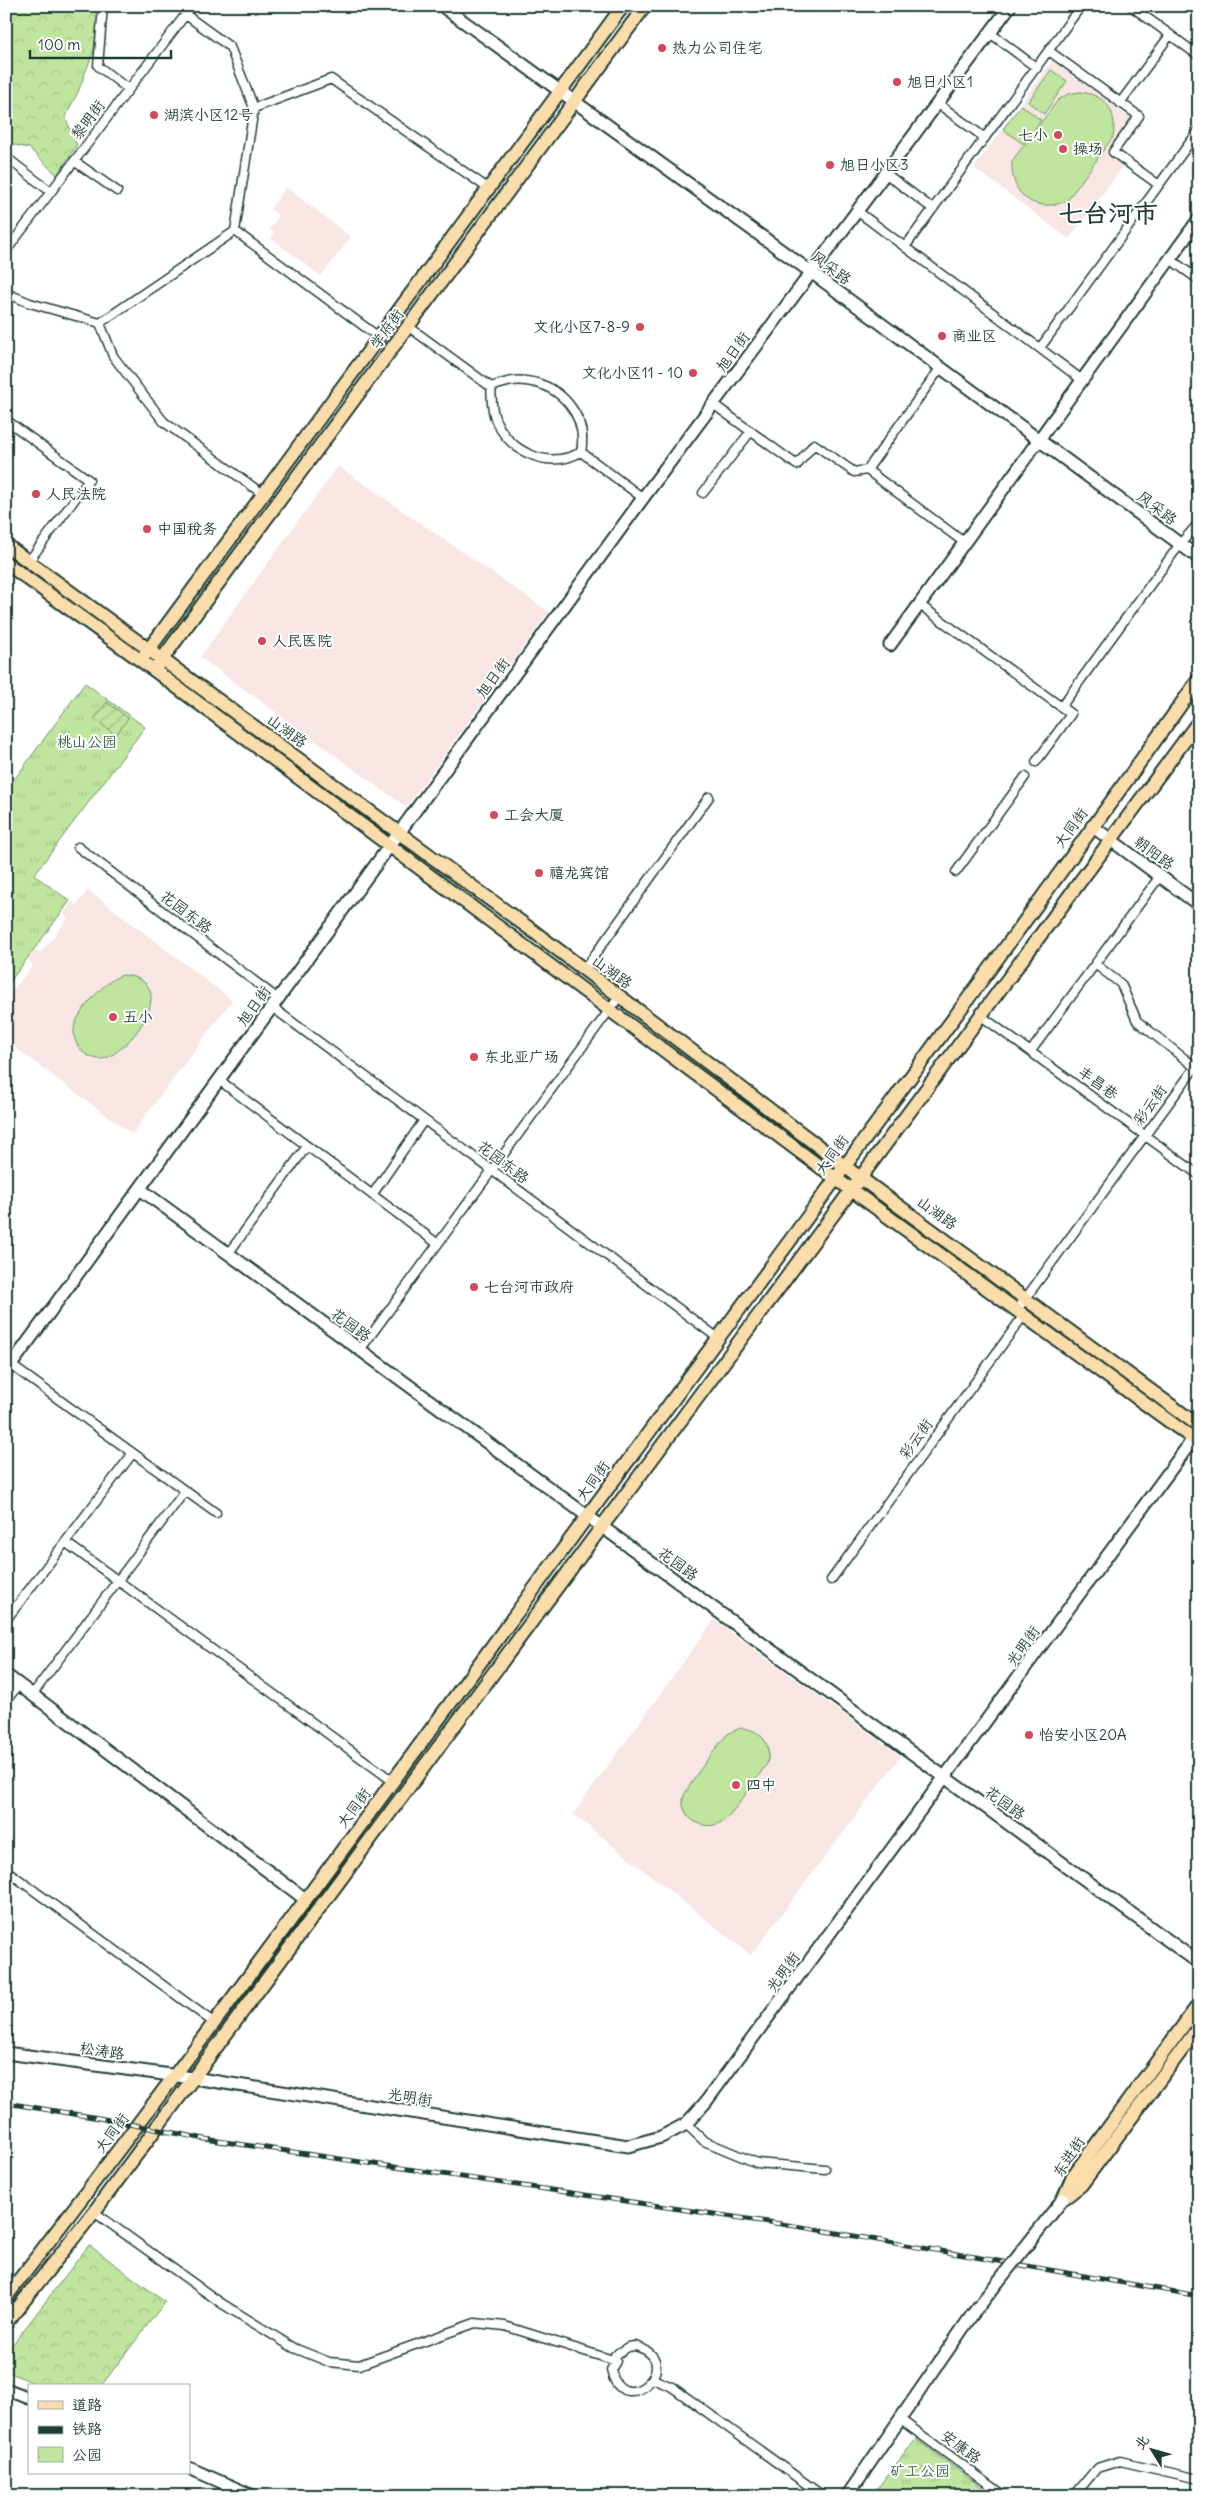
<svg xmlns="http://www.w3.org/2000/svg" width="1205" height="2502" viewBox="0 0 1205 2502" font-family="Delius,'LXGW WenKai TC',sans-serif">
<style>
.built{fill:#f7e6e4}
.forest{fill:url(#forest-crowns);stroke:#6f916a}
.park{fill:url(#park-tufts);stroke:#6f916a}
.garden{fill:url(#garden-furrows);stroke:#6f916a}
.pitch{fill:#bfe59f;stroke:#6f916a}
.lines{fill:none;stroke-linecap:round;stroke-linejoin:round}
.street-casing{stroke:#1f3d34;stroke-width:11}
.secondary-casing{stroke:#1f3d34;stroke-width:15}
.primary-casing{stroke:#1f3d34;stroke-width:16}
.street{stroke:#fff;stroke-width:8}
.secondary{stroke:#fff;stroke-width:11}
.primary{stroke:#faddab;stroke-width:12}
.rail-casing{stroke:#1f3d34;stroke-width:5}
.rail{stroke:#fff;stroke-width:3;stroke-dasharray:9;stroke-linecap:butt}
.secondary-bridge-casing{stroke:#1f3d34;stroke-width:15;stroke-linecap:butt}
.secondary-bridge{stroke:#fff;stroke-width:11}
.poi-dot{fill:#d1495b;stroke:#fff;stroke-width:2}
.labels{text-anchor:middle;stroke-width:4;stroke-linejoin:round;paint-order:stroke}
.poi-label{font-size:15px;fill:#1f3d34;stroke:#fff;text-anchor:start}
.street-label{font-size:15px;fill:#1f3d34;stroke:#fff}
.park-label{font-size:15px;fill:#3f5f49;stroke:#fff}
.town-label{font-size:25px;font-weight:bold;fill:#1f3d34;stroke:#fff}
</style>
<defs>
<pattern id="forest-crowns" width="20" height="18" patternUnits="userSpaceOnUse" patternTransform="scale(1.25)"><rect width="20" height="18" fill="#bfe59f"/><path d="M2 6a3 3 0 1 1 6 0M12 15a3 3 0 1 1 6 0" fill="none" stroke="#a4c58a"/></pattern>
<pattern id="park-tufts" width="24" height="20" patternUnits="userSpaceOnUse" patternTransform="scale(1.25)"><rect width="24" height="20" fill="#bfe59f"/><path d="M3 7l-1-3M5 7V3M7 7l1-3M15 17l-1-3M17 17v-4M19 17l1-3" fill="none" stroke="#a4c58a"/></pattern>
<pattern id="garden-furrows" width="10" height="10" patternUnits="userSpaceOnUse" patternTransform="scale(1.25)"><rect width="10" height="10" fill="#bfe59f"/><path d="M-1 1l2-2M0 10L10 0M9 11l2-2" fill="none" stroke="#a4c58a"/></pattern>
</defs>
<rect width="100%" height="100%" fill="#fff"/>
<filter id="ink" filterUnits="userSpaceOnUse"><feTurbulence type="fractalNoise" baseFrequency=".02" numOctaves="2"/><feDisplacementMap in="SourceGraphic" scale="10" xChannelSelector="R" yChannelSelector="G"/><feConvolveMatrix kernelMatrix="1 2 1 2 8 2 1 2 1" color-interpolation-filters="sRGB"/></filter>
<g filter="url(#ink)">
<path class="built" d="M1052,61L1131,118L1106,152L1124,165L1069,239L974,168Z
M286,187L351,237L321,276L271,238L274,233L269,230L279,216L270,209Z
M338,466L549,612L406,807L200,657Z
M88,890L232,1000L132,1134L6,1041V999L33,965L28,961L36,950L41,953L68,918L63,914L72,902L77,905Z
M714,1620L901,1756L751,1955L573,1814Z"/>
<path class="forest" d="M6,6H100L94,50L78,92L65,117L77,145L57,175L29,148L6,143Z
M89,2245L165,2302L101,2386H41L6,2371V2353Z"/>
<path class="park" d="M85,683L145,727L34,875L70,901L6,987V791Z
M916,2439L993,2496H871Z"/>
<path class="garden" d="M107,702L128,718L116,735L94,719Z"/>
<path class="pitch" d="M1051,70L1067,81L1044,114L1028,102Z
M1079,92C1105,94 1118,111 1113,137L1067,201C1035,214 1010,196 1012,161L1058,100L1068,94Z
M1021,105L1041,120L1023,144L1003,129Z
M123,975C188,981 123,1061 99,1059C81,1057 69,1039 76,1022C82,1007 108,978 123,975Z
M742,1728C762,1730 772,1744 767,1764C756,1778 736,1811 723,1821C706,1833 681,1820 683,1799C684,1790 720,1741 728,1734C733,1731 737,1729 742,1728Z"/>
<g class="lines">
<defs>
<path id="street" d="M103,6L98,66L128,89
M1131,6L1199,56
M186,15L230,47L254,108L235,231L380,338
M990,33L1037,68
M1049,51L1139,116L1113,152L1159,185
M937,103L985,138
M1120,103L1170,35
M254,108L331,79L489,189
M6,161H11L51,192
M74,161L117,191
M885,173L933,209
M857,211L1082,380
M905,247L1081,6
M6,251L192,6
M1170,259L1199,280
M6,293L30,303L100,323L235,231
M100,323L113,356L164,422L264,495
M409,327L491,387C492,399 491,410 496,421C511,453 549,470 581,452
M1040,348L1199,130
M941,367L867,470L965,543
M491,387C503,383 514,379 526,381C561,385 588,416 581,452L643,498
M713,404L797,465L814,444L854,472L867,470
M6,420L89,480L29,561
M6,434L7,433
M703,493L751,431
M920,605L1071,714L1036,762
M1061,707L1180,544L1199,523
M78,847L278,999
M956,872L1025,777
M1095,964L1121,984L1137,1021L1195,1067
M583,971L709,797
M272,1007L718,1338
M980,1015L1199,1175
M1031,1051L1160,876
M219,1080L438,1244
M372,1195L424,1120
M228,1254L307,1146
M1017,1310L1199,1062
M360,1350L619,997
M11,1365L216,1513
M65,1542L394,1782
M831,1580L1024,1315
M6,1620L133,1453
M32,1695L185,1491
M6,1701L19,1684
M6,1870L213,2022
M686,2124L704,2141L757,2163L825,2169
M94,2212L221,2303L294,2348L329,2362L359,2365L475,2323L505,2326L616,2361
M6,2307L16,2312
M635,2346C689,2361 623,2423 611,2370L616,2361L615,2355L628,2347Z
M653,2379L672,2387L823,2496
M901,2420L1005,2496
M1074,2496L1097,2468L1120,2461L1199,2479"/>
<path id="secondary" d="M442,6L811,272L1199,558
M890,645L1199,219
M1092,826L1199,905
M140,1189L1199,1963
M6,1372L643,498L1010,6
M6,1675L305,1899
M6,2053L193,2078L628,2146L661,2137L686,2124L705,2103L1199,1431
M6,2389L29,2398
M189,2468L253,2496
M847,2496L972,2315"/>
<path id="primary" d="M6,545L533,931L859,1177L1199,1426
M6,563L154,670L835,1178L1199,1443
M144,656L623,6
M157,666L645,6
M1063,2199L1073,2176L1199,2004
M1063,2199L1081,2185L1199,2027
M6,2297C220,2020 426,1736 633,1454C822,1196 1014,940 1199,679
M6,2323L94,2212L1199,721"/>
</defs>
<use href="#street" class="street-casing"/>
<use href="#secondary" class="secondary-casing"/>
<use href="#primary" class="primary-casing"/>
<use href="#street" class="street"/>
<use href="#secondary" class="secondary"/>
<use href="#primary" class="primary"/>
<defs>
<path id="rail" d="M6,2103L99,2118L205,2139L808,2228L1199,2296"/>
</defs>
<use href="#rail" class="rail-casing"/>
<use href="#rail" class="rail"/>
<defs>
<path id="secondary-bridge" d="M972,2315L1063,2199"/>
</defs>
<use href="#secondary-bridge" class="secondary-bridge-casing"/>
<use href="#secondary-bridge" class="secondary-bridge"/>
</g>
</g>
<g class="poi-dot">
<circle cx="662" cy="48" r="5"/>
<circle cx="897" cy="82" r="5"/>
<circle cx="154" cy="115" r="5"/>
<circle cx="1058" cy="135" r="5"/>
<circle cx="1063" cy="149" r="5"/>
<circle cx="830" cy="165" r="5"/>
<circle cx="640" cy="327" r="5"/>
<circle cx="942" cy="336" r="5"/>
<circle cx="693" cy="373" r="5"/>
<circle cx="36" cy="494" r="5"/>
<circle cx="147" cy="529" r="5"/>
<circle cx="262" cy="641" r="5"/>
<circle cx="494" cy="815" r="5"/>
<circle cx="539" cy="873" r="5"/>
<circle cx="113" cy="1017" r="5"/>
<circle cx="474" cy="1057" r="5"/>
<circle cx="474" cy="1287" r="5"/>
<circle cx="1029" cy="1735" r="5"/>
<circle cx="736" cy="1785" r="5"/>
</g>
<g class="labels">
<g class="poi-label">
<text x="672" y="53">热力公司住宅</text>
<text x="907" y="87">旭日小区1</text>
<text x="164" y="120">湖滨小区12号</text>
<text x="1048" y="140" text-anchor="end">七小</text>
<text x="1073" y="154">操场</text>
<text x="840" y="170">旭日小区3</text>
<text x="630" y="332" text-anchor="end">文化小区7-8-9</text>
<text x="952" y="341">商业区</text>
<text x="683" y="378" text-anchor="end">文化小区11 - 10</text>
<text x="46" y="499">人民法院</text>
<text x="157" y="534">中国税务</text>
<text x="272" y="646">人民医院</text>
<text x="504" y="820">工会大厦</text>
<text x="549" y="878">禧龙宾馆</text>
<text x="123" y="1022">五小</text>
<text x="484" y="1062">东北亚广场</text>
<text x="484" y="1292">七台河市政府</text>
<text x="1039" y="1740">怡安小区20A</text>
<text x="746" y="1790">四中</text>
</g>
<g class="street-label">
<text transform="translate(88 120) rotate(-53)" y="5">黎明街</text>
<text transform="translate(831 268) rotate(36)" y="5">风采路</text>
<text transform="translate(387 329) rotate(-54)" y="5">学府街</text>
<text transform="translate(733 352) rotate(-54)" y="5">旭日街</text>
<text transform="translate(1157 508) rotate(37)" y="5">风采路</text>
<text transform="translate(493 678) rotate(-54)" y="5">旭日街</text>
<text transform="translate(287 731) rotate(36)" y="5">山湖路</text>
<text transform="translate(1071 828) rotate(-54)" y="5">大同街</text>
<text transform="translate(1154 853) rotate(36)" y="5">朝阳路</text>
<text transform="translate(186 912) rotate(37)" y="5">花园东路</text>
<text transform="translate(612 972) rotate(36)" y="5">山湖路</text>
<text transform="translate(254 1006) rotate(-54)" y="5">旭日街</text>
<text transform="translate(1098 1083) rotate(36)" y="5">丰昌巷</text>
<text transform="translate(1150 1105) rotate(-54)" y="5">彩云街</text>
<text transform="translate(832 1155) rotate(-54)" y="5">大同街</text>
<text transform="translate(503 1162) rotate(37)" y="5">花园东路</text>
<text transform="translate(937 1213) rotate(36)" y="5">山湖路</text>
<text transform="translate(351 1325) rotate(36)" y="5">花园路</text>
<text transform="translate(916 1439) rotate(-54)" y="5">彩云街</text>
<text transform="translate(593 1481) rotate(-54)" y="5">大同街</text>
<text transform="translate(678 1564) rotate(36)" y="5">花园路</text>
<text transform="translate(1023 1646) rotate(-54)" y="5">光明街</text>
<text transform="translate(1005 1803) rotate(36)" y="5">花园路</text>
<text transform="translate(354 1808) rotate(-53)" y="5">大同街</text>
<text transform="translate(783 1972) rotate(-54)" y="5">光明街</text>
<text transform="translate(102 2051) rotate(8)" y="5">松涛路</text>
<text transform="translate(410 2097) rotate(9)" y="5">光明街</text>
<text transform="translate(112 2133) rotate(-53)" y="5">大同街</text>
<text transform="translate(1069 2157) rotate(-57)" y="5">东进街</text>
<text transform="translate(961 2447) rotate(36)" y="5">安康路</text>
</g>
<g class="park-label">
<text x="87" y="747">桃山公园</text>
<text x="920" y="2476">矿工公园</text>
</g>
<g class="town-label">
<text x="1108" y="222">七台河市</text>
</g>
</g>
<rect width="1205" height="2502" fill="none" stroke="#fff" stroke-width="25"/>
<rect x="12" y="12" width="1180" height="2477" fill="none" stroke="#1f3d34" stroke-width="2" filter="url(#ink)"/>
<rect x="28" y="2384" width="162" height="90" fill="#ffffff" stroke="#a5b1ae"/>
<rect x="38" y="2401" width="25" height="8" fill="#faddab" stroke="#a5b1ae"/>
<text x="72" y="2410" font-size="15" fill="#1f3d34">道路</text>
<rect x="38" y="2426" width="25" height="8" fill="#1f3d34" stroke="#a5b1ae"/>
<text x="72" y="2434" font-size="15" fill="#1f3d34">铁路</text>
<rect x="38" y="2447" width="25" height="15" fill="url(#park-tufts)" stroke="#a5b1ae"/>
<text x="72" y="2460" font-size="15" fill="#1f3d34">公园</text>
<g transform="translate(1152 2450) rotate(307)" stroke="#ffffff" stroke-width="4" paint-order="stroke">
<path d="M0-4L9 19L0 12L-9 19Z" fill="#1f3d34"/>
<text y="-8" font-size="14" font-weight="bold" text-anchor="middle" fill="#1f3d34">北</text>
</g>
<path d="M30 50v8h141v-8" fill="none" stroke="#1f3d34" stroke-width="2.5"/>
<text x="38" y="50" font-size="15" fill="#1f3d34" stroke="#ffffff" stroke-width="4" paint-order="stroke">100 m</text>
</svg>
